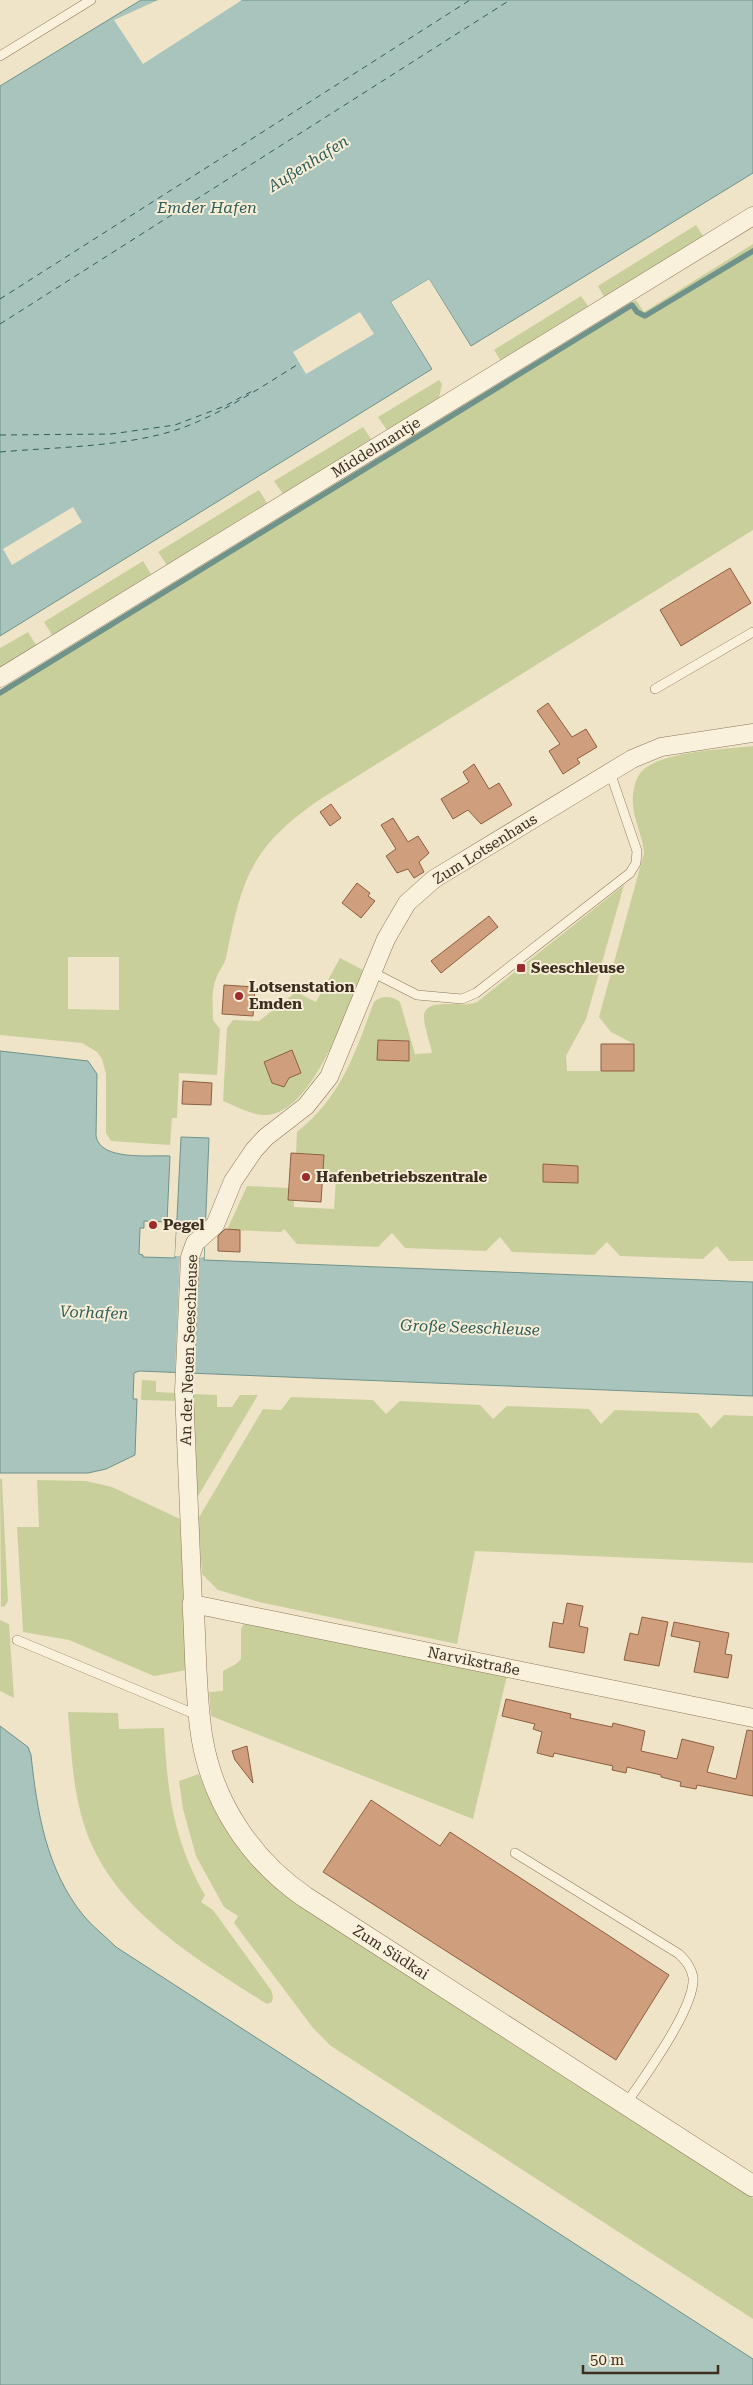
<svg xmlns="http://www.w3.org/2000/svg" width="753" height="2385" viewBox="0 0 753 2385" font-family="'Roboto Serif',serif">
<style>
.green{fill:#c9cf9b;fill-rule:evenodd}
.water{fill:#a9c4bc;stroke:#6f938a}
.pier{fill:#f0e4c8}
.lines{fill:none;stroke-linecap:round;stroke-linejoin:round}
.stream{stroke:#6f938a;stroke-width:5.5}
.ferry{stroke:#2f5d5a;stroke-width:1;stroke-dasharray:6 5;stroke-linecap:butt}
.building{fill:#cf9f7d;stroke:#8d5f41}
.service-casing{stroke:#8d765c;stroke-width:10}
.minor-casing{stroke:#8d765c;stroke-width:19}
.tertiary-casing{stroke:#8d765c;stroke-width:22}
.service{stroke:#faf1dc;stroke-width:9}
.minor{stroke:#faf1dc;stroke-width:18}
.tertiary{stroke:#faf1dc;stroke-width:21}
.poi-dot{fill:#9e2a2b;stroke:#f7eed8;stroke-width:2}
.labels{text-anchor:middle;stroke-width:4;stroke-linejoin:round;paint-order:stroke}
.street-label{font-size:15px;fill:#3d2e20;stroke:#f7eed8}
.poi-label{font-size:15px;font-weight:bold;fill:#3d2e20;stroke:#f7eed8;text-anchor:start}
.water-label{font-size:16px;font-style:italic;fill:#2f5d5a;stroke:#f7eed8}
</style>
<rect width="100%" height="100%" fill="#f0e4c8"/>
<path class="green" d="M696,225L703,236L604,297L598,286Z
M753,244V530L319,800C250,848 242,879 226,958C224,966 218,971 216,979C211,990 213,1008 213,1020L220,1029L217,1075L179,1073L177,1118H172L170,1145L111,1141L106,1133V1074L102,1059L97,1052L82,1043L0,1035V690L636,300L644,312ZM68,957H119V1010L68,1009Z
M581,296L588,306L501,361L494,350Z
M439,380L442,384L439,398L387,430L378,417Z
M363,427L371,439L283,494L274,481Z
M259,490L267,503L167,565L158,552Z
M143,561L151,574L52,635L44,622Z
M28,632L36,645L0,667V648Z
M753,746V1261H729L717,1246L703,1259L620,1256L607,1242L594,1255L512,1252L500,1237L486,1251L405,1248L392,1233L378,1247L297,1244L284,1229L281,1232L227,1230L247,1186L289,1188L288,1200L294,1201V1207L334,1209L336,1177L323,1176L324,1155L296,1153L297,1132C342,1096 355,1053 374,1002C382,995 392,996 400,1002L415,1054L432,1053C430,1042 425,1030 424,1019C422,995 462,1009 477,1002L624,885L586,1019L566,1056L567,1071H634V1044L611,1032L599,1017L644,853C643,837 634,821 633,805C632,795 634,783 639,775C653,751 727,749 753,746Z
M340,958L363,970C348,1006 314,1112 267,1115C253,1116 236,1106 223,1101L227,1028L233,1020L259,1021L296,992L316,1002Z
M142,1380L156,1381V1392L176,1393V1401L141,1400Z
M193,1394L217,1395V1407H232L240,1395H258L197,1498Z
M291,1397L373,1400L386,1414L400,1401L480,1405L493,1419L507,1406L589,1409L601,1424L615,1410L698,1413L711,1428L724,1415L753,1416V1563L475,1551L457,1644L259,1602L218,1590L202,1574L198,1519L263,1409L281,1410Z
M0,1479H2L8,1601L5,1606L1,1607Z
M37,1480L86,1481L112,1487L180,1519L187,1670L154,1676L69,1640L23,1632L17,1527H39Z
M0,1620L9,1624L14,1698L0,1691Z
M245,1621L507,1676L473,1819L211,1716L209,1692L223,1691V1671L236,1664L241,1659V1629Z
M68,1712L118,1713L119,1729L164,1728C167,1790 173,1840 205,1895L201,1902L213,1910L271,1990L273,1997L272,2002L267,2004L262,2001C189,1954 104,1905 81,1814C72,1781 71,1746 68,1712Z
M199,1774C215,1822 245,1860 281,1893L753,2198V2319L331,2046L313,2028L234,1923L238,1916L224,1907L196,1856L183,1809L179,1781Z"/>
<path class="water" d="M141,0H753V173L471,346L429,279L391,302L432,369L0,636V86Z
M0,1051L88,1061L97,1074L96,1136C100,1161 149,1155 170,1156L167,1222L144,1221V1228H140L139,1254L143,1255V1257L175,1258L181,1137L209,1138L204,1260L753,1282V1396L139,1371L134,1373L133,1399H137L135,1455L106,1469L88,1473H0Z
M0,1726L28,1747L31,1755C37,1811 46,1869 83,1915C92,1926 105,1936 116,1947L753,2359V2385H0Z"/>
<path class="pier" d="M158,0H242L143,64L114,20Z
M429,279L472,349L468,348L429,282L395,303L435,368L434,371L391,302Z
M360,312L374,334L306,374L293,352Z
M73,507L82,522L12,565L3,549Z
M177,1223L205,1224L204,1257L199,1258L194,1375L175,1374L180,1256H175Z"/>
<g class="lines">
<path class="stream" d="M0,693L632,305L637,312L645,316L753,251"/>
<path class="ferry" d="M0,299L470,0
M0,324L510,0
M0,435L111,434L175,425L225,406L254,390
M0,452C56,447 126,447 179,429C222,414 261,387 300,363"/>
</g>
<path class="building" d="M730,568L751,603L681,646L660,610Z
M548,703L572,737L586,729L597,747L577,759L580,763L563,774L549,751L560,744L537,711Z
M474,764L489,789L499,783L512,805L481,824L468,810L453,819L441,799L469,782L463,772Z
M331,804L341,818L330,826L320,812Z
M393,818L408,842L418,836L429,853L419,862L424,872L414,878L408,869L397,873L386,856L396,849L381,825Z
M357,883L370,893L368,896L375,901L361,918L342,903Z
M489,916L498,927L441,973L431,961Z
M224,985L255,987L253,1016L222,1014Z
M378,1040L409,1041V1061L377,1060Z
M601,1044H634V1071H601Z
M292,1050L301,1073L289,1078L284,1087L272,1083L264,1062Z
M183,1081L212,1083L211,1105L182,1104Z
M291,1153L324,1155L321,1202L288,1200Z
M543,1164L578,1166V1183L543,1182Z
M225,1229L240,1230V1252L218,1251V1236Z
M567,1603L583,1606L579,1626L588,1628L584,1653L549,1647L553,1622L563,1624Z
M642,1617L668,1622L659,1666L624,1660L630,1633L638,1635Z
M674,1622L729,1633L725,1654L732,1655L728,1678L694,1672L700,1642L671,1636Z
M506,1699L571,1714L570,1718L612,1727L613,1723L645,1731L641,1751L677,1759L682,1739L714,1747L707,1772L736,1779L747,1730L753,1731V1796L697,1785L696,1789L680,1786L681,1782L661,1777V1775L627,1767L626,1773L612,1770L613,1766L554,1753L553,1757L537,1753L542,1732L533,1729L535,1724L502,1716Z
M247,1746L253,1783L235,1760L232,1751Z
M371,1800L440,1846L450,1832L669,1975L616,2060L323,1872Z"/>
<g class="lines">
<defs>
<path id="service" d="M0,56L91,0
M655,689L753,632
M372,972L417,995L462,999L476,993L630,873L636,863L637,851L610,772
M17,1640L197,1715
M515,1853L679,1954C686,1961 691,1967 693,1977C696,2007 644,2077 626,2104"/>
<g id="minor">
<path id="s1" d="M0,678L753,216"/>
<path id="s2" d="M753,733L661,747L632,759L434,879L407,903L386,939L329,1077L306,1106L266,1137L254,1150L233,1181L215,1225L195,1243L190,1257L184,1391L193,1604L753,1718"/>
</g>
<g id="tertiary">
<path id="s3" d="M193,1604C196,1648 195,1694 202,1738C213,1803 251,1860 305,1897L753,2186"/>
</g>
</defs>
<use href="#service" class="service-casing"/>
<use href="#minor" class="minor-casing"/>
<use href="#tertiary" class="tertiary-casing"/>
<use href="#service" class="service"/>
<use href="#minor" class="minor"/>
<use href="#tertiary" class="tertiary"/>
</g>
<g class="poi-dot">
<rect x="516" y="963" width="10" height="10" rx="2.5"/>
<circle cx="239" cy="996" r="5"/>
<circle cx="306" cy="1177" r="5"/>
<circle cx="153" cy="1225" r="5"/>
</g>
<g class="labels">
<g class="street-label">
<text dy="5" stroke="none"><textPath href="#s1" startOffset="441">Middelmantje</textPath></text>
<text transform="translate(485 849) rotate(-32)" y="5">Zum Lotsenhaus</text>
<text transform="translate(189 1350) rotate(-88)" y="5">An der Neuen Seeschleuse</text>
<text dy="5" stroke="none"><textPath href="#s2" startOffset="1449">Narvikstraße</textPath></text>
<text dy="5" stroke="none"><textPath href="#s3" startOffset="431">Zum Südkai</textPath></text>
</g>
<g class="poi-label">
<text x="531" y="973">Seeschleuse</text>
<text x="249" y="992">Lotsenstation<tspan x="249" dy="17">Emden</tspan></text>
<text x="316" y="1182">Hafenbetriebszentrale</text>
<text x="163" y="1230">Pegel</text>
</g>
<g class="water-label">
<text transform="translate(308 163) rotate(-32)" y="6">Außenhafen</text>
<text x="207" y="213">Emder Hafen</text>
<text transform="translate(94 1312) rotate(2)" y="6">Vorhafen</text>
<text transform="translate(470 1327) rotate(2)" y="6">Große Seeschleuse</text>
</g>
</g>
<path d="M583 2365v8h135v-8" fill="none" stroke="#3d2e20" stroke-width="2.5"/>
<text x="590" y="2365" font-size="15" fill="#3d2e20" stroke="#f7eed8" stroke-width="4" paint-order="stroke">50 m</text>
</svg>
